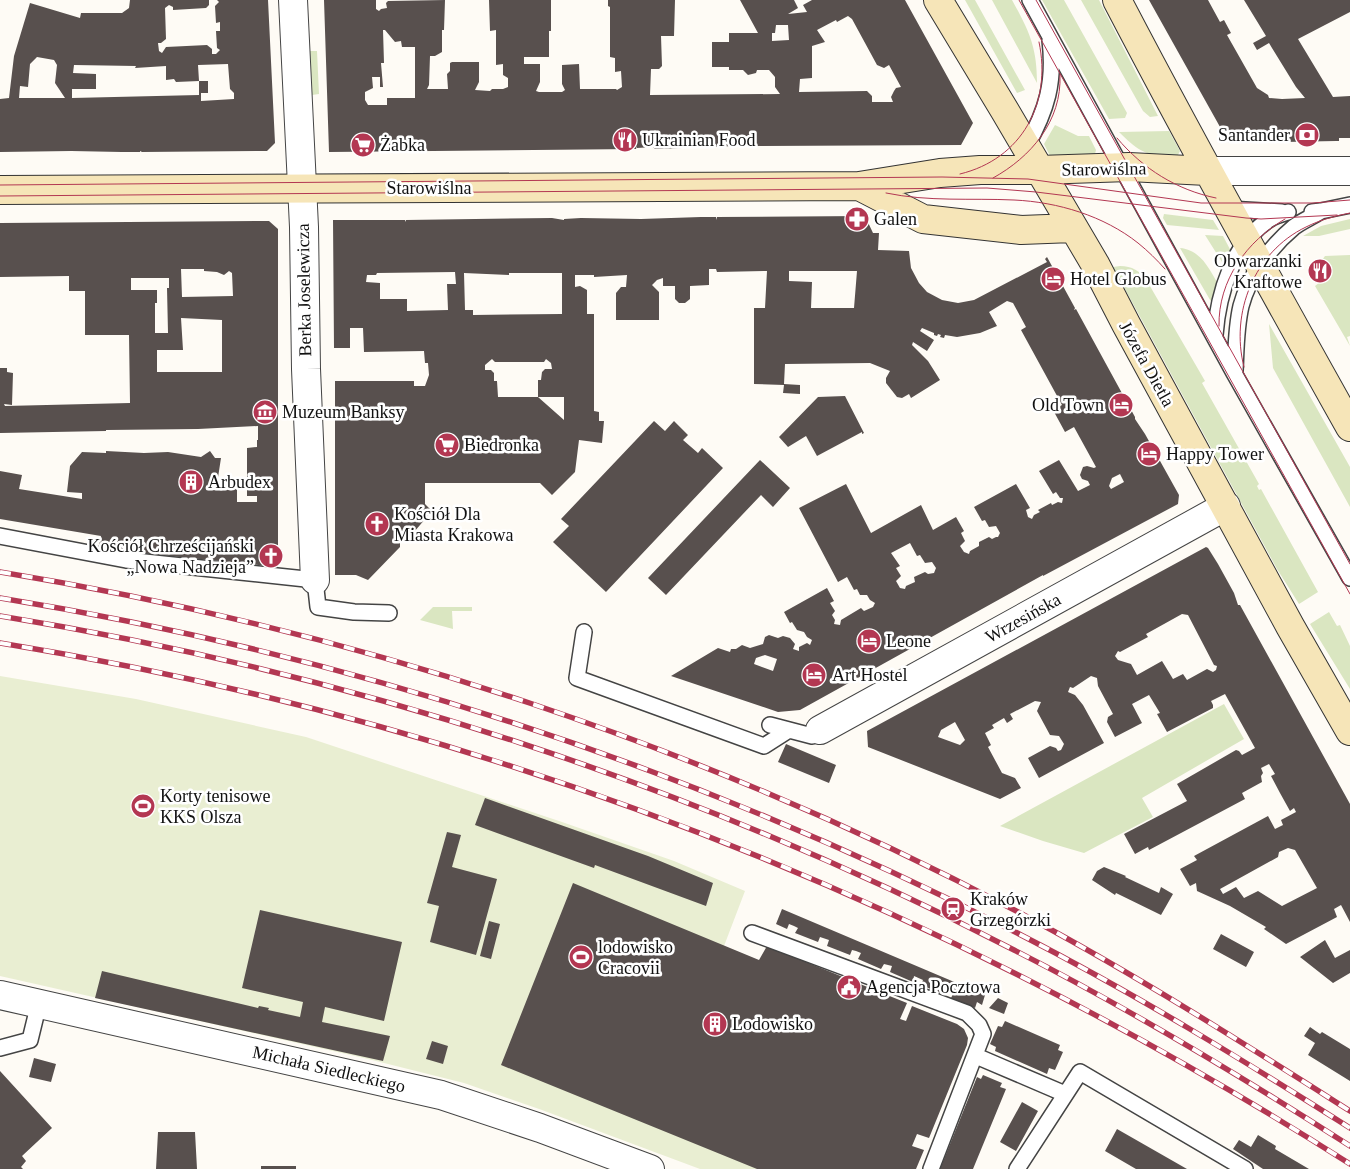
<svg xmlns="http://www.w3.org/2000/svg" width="1350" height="1169" viewBox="0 0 1350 1169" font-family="'Times New Roman',serif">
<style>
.green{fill:#dae6c1}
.pitch{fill:#e9eed2}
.building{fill:#58504e;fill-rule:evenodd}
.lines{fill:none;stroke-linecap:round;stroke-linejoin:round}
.lane-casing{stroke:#444;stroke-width:18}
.street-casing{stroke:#444;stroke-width:30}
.secondary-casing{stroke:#333;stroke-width:30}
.lane{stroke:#fff;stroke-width:15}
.street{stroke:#fff;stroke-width:28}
.secondary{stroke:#f6e5b8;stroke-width:28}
.tram{stroke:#b33752;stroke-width:1}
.rail-casing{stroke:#b33752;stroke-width:5.5}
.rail{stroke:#fff;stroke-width:4;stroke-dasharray:11;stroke-linecap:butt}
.labels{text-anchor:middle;stroke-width:5;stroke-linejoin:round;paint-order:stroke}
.poi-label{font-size:18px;fill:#111;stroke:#fff;text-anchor:start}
.street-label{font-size:18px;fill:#111;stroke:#fff}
</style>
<rect width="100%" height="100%" fill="#fefbf5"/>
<path class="green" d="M965,0H975L1025,90L1017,93Z
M992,0H1012C1029,31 1037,47 1037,83Z
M1042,0H1064L1127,113L1125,118L1109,119Z
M1081,0H1099L1158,116L1150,117L1143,111Z
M310,51H317L319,94L312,95Z
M1055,125L1078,136H1089L1096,150L1095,154L1093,156H1050L1044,144Z
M1169,131L1180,151L1178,155C1149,158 1139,152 1119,132Z
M1164,214L1213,220L1219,230L1167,225L1163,218Z
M1350,219V229L1319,236H1303L1321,226Z
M1205,235L1223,236L1233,255L1227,270Z
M1180,248C1202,250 1210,271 1220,287L1213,305Z
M1350,255V336L1347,337L1350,346L1315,286L1320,282V263L1325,256Z
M1120,266C1132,266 1140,271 1147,281L1205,381L1202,383L1259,484L1257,486L1259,490L1261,489L1318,592L1299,604L1277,569L1113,267Z
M1269,324L1350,467V507L1273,368Z
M433,607H472V611H452L453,629L420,620Z
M1329,612L1337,626L1340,625L1350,646V689L1310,624Z
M1224,704L1244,739L1142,798L1153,817L1084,853L1043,841L1000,826Z"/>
<path class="pitch" d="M0,676L136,699L306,737L562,822L674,861L745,891L724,946L955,1042L902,1169H700L542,1110L464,1083L364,1058L0,976Z"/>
<path class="building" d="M130,0H209V5L206,8L173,10V7L169,5L165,8L166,39L161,43H158L159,51L162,53L166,47L207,45L212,49V54H216L220,50L217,48L216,31H220V22L216,23L215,6L219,2L217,0H268L275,143L267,151L142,152L140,151V152H122L71,151L0,152V99L9,98L14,56L30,3L80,18L81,13H122L129,8ZM37,57L54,60L57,65L55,83L65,98H19L20,86L28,87L30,64ZM228,64L230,89L234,93V99L201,101V93H208V81H199V95L72,98V89H96V74L73,73L74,65L136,66L135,68L166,66V80L174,79L176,82L199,81L198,65Z
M324,0H376V9L379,11L381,9L387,8L386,3L388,1L445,0L444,30H442V52L435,56H430L429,85L427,89H448L447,74L450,71V63L452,62H479V82L475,90L490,91L492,89H503L508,87V78L503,75V64L496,65V30L490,31L489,0H551V31H549V57H524V64H540V82L536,91L539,92H562L565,90L562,84V65L579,64L580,89H616L617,90L622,87L621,71L615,72V58L610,57V7L608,6V0H675L674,36H661L662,66L659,69H651L650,95L780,94L775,87V77L769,70H757L756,73L748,75L743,70H729V67H712V42H729V33H758L740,0H794L798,8L788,14L807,12L803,5L812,0H905L973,123L961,145L736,146L655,149L653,147L637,148V146L636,149L329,152ZM848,16L852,19L877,65L884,68L889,65L901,87L896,88L894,91L891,97L893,102H872V96L867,91L799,92L800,79L812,78V46L825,42L817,30L836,20L837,22ZM776,25H788L789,40L772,41V33H775ZM383,30H385L395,42L401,41L402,47H415V98H387V105H368L365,100V92L373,88L372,77H380V87H383L381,63H384Z
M1149,0H1208L1220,22L1224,20L1231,33L1227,35L1257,88L1268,95L1269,98L1282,99L1305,98L1296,87L1269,43L1257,50L1253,43L1266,36L1244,0H1350V12L1298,39L1333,97L1350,96V138H1339V141H1336L1229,143Z
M865,216L873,233H879L878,250L909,251L911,268L919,283L927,292L942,300L958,303L974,300L1047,262L1045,259L1047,257L1075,308L1074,310L1076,309L1135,417V419L1145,434L1179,495L1178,504L1043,576V575L800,710L778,712L671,676L718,648L730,652L731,649H736L742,645L750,648L763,644L765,637L769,635L778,638L783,636L790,638L795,644L793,649L799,651V647L807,643L810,645L812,640L807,637L804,632L797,630L792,622L790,623L784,612L827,588L834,601L830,603L835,611L832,615L835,620L834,624L840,625L841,620L861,608L864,611L873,607L875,603L870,600L867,595H860L857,589L854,590L847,577L838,582L799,508L846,484L871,533L921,505L933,530L956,517L964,531L961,533L965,541L960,546L964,552L969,554L970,551L979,546V542L989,537L992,539L996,537H998L1000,533L996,526L989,527L985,520L982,521L974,507L1016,484L1030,508L1026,510L1028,517L1032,519L1034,515L1040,512L1038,510L1051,503L1052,505L1058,502L1062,503L1063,498H1060L1056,492L1053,494L1039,471L1059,460L1078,491L1090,485L1088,481L1082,479L1080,475L1083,467L1087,466L1094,468L1096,467L1074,427L1065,432L1053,410L1062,405L1021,330L1026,327L1013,303L1007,301L989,312L997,326L980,333L957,337L945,335L944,338L940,337L941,335L938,334L937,336L934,335V333L922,328L920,331L934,340L927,351L913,342L912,345L928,361L940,380L911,398L909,394L902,398L897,397L886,383V378L890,371L870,363L785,364L784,384L800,385V394L783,393L784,385L754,384V308H765L767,271L717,272L716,269H709V285L690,286V299L685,303H679L675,299V286H663V278L657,280L652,285L659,292V320H616V293L621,287H626L627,275L594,277V275H575V287L580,286L587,290V314H594V411L599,412V421H604L602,443L579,440L575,472L552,495L540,483H425V504L432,511L408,539L400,538V547L368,580L356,575H335V381H414V386H425L429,375L428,363H425L424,351L364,352L363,328H350V348H334L333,220H405L406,222V220L552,218L564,220V219L581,218L641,219L701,217H716V220L717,217ZM789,271H857L854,308H811L812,282L789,281ZM455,272L456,284H447L448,310L407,311V299H380V283L366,282L367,275H376L377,273ZM464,273L509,275V273H562V314L473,315V310H465ZM492,359L495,362H544L546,359L551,363L552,369H545L542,372L541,380H538V397H564V420L538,397H498L497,381H494V373L491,370H485V365ZM1120,474L1124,482L1111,489L1109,486L1112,478ZM910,543L917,556L920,555L925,563L932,562L936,568L934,573L928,574L925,572L914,577L915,582L906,586L905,589L900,588L896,581L901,576L896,568L900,566L891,553ZM765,655L777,659L773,671L754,664L756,658Z
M269,221L278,229V567L131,552L132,541H128L126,551L99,546L101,536L0,519V471L22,475L19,489L82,499V493L67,492L70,466L82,452L106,453V451L144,453L168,452L201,457L210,451L215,458H221L217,484L237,486V502H257V496H247V448L257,447V440H258V426L198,429L106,430V431L0,433V368H7V372L13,373L12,405L4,404L5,406L130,403L129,335H85V291H69V276L0,277V223ZM181,269H204V271L217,272L224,275L229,271L232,273L233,296L182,297ZM131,278H169V288H167L168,333H155V303H157V290H131ZM181,318L222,320V372H157V350H183Z
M1320,263L1327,267L1321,279L1314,275Z
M845,396L864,433L862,434V432L817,456L806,436L788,447L779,437L818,397Z
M654,421L665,431L674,421L688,435L683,440L698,453L702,448L723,468L606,592L553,542L569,526L561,519Z
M760,460L790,488L773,507L761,495L666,595L648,578Z
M1206,547L1208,548L1218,564L1234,593L1238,605H1240L1350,804V922L1341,905L1334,909L1337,917L1286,944L1264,929L1266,927L1230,906L1197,891L1196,883L1190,886L1180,869L1197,860L1194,856L1268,816L1275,829L1283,825L1281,820L1296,812L1294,808L1290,811L1280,793L1271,776L1275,774L1269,764L1261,768L1263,773L1261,776L1262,782L1242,793L1245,799L1149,850L1148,847L1135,854L1124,834L1187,801L1177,784L1236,750L1239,751L1242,755L1255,748L1225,694L1211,701L1213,705V708L1167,732L1157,714L1160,713L1149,695L1132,704L1142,723L1115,737L1107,722L1108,717L1113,714L1098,686L1097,678L1091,676L1073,688L1070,687L1068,692L1075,695L1083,705L1104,743L1039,778L1028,758L1050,746L1056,748L1058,751L1061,750L1064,744L1059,736L1050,735L1037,711L1041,702L1035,701L1010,714L1013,719L1007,723L1004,718L992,725L994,728L985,733L991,745L988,747L1002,773L1015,778L1021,788L1000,799L868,747L867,731ZM1182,614L1188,615L1214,665L1217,666L1216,670L1213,672L1207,669L1187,680L1183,674L1173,679L1162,661L1137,675L1131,664L1118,660L1115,656L1118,651L1120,652L1148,637L1146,634ZM955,722L965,740L960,745L938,737L941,730ZM1288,848L1295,850L1317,888L1282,906L1258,891L1244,898L1236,887L1223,894L1220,889L1278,857L1279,852Z
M786,744L836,765L829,783L778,762Z
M485,798L648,856L713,883L706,906L595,865L594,868L475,825Z
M447,832L461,835L452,867L497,879L476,955L430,942L439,906L427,903Z
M1104,867L1126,876L1125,877L1159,893L1161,887L1173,894L1161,915L1116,893L1115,895L1092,880L1097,871Z
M573,883L759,960L767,946L892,997L907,1003L900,1019L906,1021L912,1006L957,1024L964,1029L968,1038L967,1045L929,1138L917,1134L912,1146L924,1150L916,1169H757L501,1065Z
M782,909L985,995L982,1005L977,1002L975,1008L951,998L954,992L946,989L943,994L921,985L923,980L914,976L913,982L890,972L892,966L884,964L881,969L858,959L861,953L856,951L852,950L850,955L827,946L829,940L820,937L818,942L795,933L798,928L794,926L789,924L787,929L776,924Z
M260,910L402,942L384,1021L325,1007L322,1022L390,1036L383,1061L95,998L102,971L258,1008L259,1006L269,1008L268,1010L300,1017L303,1002L242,988Z
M489,921L500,924L491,959L480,956Z
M1221,934L1254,952L1246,967L1213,949Z
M1325,940L1335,958L1350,950V973L1333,983L1300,957Z
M998,998L1008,1003L1004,1014L989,1008Z
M1005,1021L1060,1045L1058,1050L1063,1052L1055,1070L1049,1068L1047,1074L995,1051L996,1047L990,1044L998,1026L1002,1027Z
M1310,1027L1320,1034L1322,1032L1350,1049V1081L1308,1055L1315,1043L1304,1036Z
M432,1041L448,1046L443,1064L426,1059Z
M34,1058L56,1064L51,1082L29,1077Z
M0,1071L52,1128L22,1156L26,1161L21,1167L23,1169H0Z
M983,1075L1002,1083L1000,1087L1006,1089L973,1169H940L977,1077L981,1079Z
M1022,1102L1038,1111L1016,1151L1000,1142Z
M1117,1129L1187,1169H1136L1105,1151Z
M158,1132H195L197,1169H156Z
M1258,1135L1276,1146L1275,1149L1309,1169H1263L1233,1149L1239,1140L1251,1147Z
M261,1166H296V1169H261Z"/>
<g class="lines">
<defs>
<path id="lane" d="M1030,0L1234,373L1350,578
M1026,147C1047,110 1055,82 1050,40
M1228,209L1282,212
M1312,212L1321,211L1350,205
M1215,335C1218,295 1233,242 1270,219C1275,216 1282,214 1288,212
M1235,371C1236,350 1236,327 1241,306C1249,276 1270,247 1294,227C1302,221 1312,217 1321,211
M0,536L126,560L315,580L318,607L354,612L389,613
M584,632L577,678L764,746L789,730
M770,725L812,736L820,730
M752,933L967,1013L979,1025L983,1034L931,1169
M0,1048L30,1040L39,1003
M976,1056L1065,1094
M1017,1169L1080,1072L1245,1169"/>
<path id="street" d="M293,0L304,227L306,369L315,580
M1207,171H1350
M820,730L1226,506
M0,995L441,1095L540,1128L650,1169"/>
<path id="secondary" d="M938,0L1005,111L1095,264L1126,324L1290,626L1350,731
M1117,0C1192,144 1271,286 1350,427
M859,186L923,219L1021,230L1073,228
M0,190L859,186L940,173L980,170H1039L1129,167L1207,171"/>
</defs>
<use href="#lane" class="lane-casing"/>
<use href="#street" class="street-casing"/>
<use href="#secondary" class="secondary-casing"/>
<use href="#lane" class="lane"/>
<use href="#street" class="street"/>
<use href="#secondary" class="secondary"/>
<path class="tram" d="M1019,0L1350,594
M1036,0L1350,564
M1117,138C1143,169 1177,190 1216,198
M960,174C1022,159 1052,103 1039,42
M993,178C1031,157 1062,121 1060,75
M0,185L942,177L1028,179L1201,203H1313L1350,200
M886,193C929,202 971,198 1014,200C1058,202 1104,216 1138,243C1148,251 1157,260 1165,269
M0,196L987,188L1036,192L1246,218L1261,219L1337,215
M1219,326C1218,280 1247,241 1285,219
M1244,367C1230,313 1254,252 1306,227C1320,220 1335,216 1350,213"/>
<defs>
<path id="rail" d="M0,572C361,631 712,748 1035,921C1143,979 1246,1045 1350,1111
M0,598C357,656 699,770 1021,935C1134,993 1243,1060 1350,1128
M0,616C353,673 696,786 1014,950C1130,1009 1241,1076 1350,1146
M0,643C487,722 934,899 1350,1164"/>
</defs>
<use href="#rail" class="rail-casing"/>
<use href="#rail" class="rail"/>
</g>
<defs>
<symbol id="bank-disc" viewBox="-11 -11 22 22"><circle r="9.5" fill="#b33752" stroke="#fff"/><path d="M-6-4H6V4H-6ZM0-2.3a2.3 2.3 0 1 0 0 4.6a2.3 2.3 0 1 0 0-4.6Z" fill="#fff"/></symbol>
<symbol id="restaurant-disc" viewBox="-11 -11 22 22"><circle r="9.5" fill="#b33752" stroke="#fff"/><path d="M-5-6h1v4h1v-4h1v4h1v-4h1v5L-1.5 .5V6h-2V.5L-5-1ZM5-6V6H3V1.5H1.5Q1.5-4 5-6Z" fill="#fff"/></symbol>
<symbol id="supermarket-disc" viewBox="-11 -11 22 22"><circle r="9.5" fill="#b33752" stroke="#fff"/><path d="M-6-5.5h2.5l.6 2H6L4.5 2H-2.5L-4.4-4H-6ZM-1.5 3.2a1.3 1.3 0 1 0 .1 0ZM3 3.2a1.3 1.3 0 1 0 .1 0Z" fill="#fff"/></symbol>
<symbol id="pharmacy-disc" viewBox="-11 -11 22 22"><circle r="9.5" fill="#b33752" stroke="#fff"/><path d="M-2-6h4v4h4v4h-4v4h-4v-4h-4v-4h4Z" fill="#fff"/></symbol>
<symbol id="hotel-disc" viewBox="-11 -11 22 22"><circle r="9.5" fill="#b33752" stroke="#fff"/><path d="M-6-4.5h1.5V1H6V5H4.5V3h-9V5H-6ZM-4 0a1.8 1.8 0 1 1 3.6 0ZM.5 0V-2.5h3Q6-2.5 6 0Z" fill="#fff"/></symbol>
<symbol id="museum-disc" viewBox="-11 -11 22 22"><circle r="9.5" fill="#b33752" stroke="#fff"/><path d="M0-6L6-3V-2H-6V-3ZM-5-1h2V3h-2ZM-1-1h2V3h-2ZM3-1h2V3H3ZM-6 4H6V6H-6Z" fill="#fff"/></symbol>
<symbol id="building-disc" viewBox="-11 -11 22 22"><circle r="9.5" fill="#b33752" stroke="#fff"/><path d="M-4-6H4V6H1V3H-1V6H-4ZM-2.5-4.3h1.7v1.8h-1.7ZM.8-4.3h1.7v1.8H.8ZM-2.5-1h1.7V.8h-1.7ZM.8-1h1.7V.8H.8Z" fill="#fff"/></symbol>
<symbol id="church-disc" viewBox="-11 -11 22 22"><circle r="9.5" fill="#b33752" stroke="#fff"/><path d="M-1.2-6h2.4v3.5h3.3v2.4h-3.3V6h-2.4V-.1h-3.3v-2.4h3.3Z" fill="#fff"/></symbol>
<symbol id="stadium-disc" viewBox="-11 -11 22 22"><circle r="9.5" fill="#b33752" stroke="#fff"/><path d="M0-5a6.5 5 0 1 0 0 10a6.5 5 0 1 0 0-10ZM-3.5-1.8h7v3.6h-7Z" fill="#fff"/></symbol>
<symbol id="station-disc" viewBox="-11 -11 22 22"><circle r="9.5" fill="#b33752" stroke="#fff"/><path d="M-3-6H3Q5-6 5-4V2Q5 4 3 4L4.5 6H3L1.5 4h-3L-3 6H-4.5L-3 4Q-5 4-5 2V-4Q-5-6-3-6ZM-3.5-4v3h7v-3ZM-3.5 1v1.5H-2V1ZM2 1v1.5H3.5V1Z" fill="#fff"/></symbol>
<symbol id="civic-disc" viewBox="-11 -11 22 22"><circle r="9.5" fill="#b33752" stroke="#fff"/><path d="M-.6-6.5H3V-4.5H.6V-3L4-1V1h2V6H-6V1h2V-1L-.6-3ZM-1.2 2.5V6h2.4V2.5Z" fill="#fff"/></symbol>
</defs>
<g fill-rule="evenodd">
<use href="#bank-disc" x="1293" y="121" width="28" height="28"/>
<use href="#restaurant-disc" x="611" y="126" width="28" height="28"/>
<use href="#supermarket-disc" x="349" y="131" width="28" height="28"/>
<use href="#pharmacy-disc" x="843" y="205" width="28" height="28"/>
<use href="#restaurant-disc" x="1306" y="257" width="28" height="28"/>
<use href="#hotel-disc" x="1039" y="265" width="28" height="28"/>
<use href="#hotel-disc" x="1107" y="391" width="28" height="28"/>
<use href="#museum-disc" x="251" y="398" width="28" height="28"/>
<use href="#supermarket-disc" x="433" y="431" width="28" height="28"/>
<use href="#hotel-disc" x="1135" y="440" width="28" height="28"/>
<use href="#building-disc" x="177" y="468" width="28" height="28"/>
<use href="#church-disc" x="363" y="510" width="28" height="28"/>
<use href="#church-disc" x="257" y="542" width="28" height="28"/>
<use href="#hotel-disc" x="855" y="627" width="28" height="28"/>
<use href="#hotel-disc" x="800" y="661" width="28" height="28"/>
<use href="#stadium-disc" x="129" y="792" width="28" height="28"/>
<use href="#station-disc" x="939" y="895" width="28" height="28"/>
<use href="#stadium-disc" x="567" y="943" width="28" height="28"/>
<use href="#civic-disc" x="835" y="973" width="28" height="28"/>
<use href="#building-disc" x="701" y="1010" width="28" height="28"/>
</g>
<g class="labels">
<g class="poi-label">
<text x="1290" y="141" text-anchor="end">Santander</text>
<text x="642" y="146">Ukrainian Food</text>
<text x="380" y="151">Żabka</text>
<text x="874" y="225">Galen</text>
<text x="1302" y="267" text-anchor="end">Obwarzanki<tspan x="1302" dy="21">Kraftowe</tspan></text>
<text x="1070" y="285">Hotel Globus</text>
<text x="1104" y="411" text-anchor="end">Old Town</text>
<text x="282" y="418">Muzeum Banksy</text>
<text x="464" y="451">Biedronka</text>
<text x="1166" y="460">Happy Tower</text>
<text x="208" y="488">Arbudex</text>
<text x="394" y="520">Kościół Dla<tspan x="394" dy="21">Miasta Krakowa</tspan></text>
<text x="254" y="552" text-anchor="end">Kościół Chrześcijański<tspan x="254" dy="21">„Nowa Nadzieja”</tspan></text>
<text x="886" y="647">Leone</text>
<text x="832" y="681">Art Hostel</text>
<text x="160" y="802">Korty tenisowe<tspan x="160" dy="21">KKS Olsza</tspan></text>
<text x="970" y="905">Kraków<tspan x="970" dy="21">Grzegórzki</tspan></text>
<text x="598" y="953">lodowisko<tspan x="598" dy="21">Cracovii</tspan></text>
<text x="866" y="993">Agencja Pocztowa</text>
<text x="732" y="1030">Lodowisko</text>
</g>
<g class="street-label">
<text transform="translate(1104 169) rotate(-1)" y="6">Starowiślna</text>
<text x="429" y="194">Starowiślna</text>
<text transform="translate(304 290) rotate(-91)" y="6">Berka Joselewicza</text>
<text transform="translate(1147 364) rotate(61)" y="6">Józefa Dietla</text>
<text transform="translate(1023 618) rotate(-29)" y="6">Wrzesińska</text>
<text transform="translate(329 1069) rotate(13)" y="6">Michała Siedleckiego</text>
</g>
</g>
</svg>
